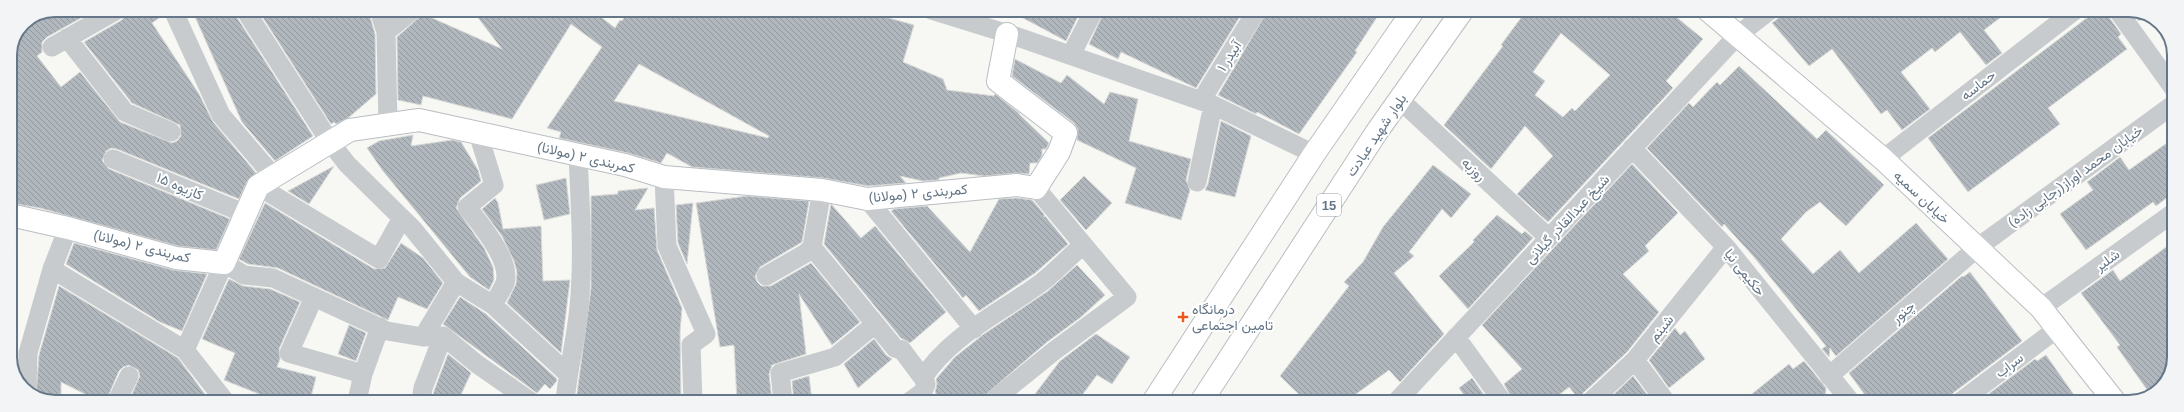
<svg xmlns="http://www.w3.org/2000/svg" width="2184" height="412" viewBox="0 0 2184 412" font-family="Arial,Vazirmatn,sans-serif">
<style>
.building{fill:url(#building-back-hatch);stroke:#d9d9d7;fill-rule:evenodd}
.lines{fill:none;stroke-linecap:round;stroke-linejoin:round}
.secondary-casing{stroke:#b9bec3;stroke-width:24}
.primary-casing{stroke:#babec2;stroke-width:24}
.street{stroke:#c7cbce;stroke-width:19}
.secondary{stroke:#fff;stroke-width:22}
.primary{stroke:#fff;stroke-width:22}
.poi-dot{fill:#ef581c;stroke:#fff;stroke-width:1.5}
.labels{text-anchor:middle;stroke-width:4;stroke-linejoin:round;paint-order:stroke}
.shield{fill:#fff;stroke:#929fab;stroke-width:1}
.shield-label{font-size:13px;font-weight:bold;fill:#647687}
.street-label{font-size:14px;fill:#647687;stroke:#fff}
.poi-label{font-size:14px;fill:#647687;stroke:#fff;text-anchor:start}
.rim{fill:none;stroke:#647687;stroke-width:2}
</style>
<defs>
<pattern id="building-back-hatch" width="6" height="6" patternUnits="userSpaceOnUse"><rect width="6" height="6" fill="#b0b7bd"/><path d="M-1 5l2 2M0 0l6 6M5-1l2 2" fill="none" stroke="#93999f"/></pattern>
</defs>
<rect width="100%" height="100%" fill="#f7f7f4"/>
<path class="building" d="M55,10H95L47,37L42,42V52L37,56L61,87L80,72L120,122L172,143L177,141L181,136L180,125L132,103L84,42L122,20L128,10H162L163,15L152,23L199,94L213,122L256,173L247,181L239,199L117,149L111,148L106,151L102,161L109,169L230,219L216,250L178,246L40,208L10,203V55L23,23Z
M192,10H234L236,16L313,136L275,161L242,122Z
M258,10H368L375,34L376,94L348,118L336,124L334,122L331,124Z
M472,10H592L615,28L620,20L622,21L628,10H860L914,25L903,62L943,79L947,90L994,96L995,94L1020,114L1018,113L1049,143L1046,149H1042V156L1037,163H1030L1029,174L1016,173L984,176L961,173L939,178V180L923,181L900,176L906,183L868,186L823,178L692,167L667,153L661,163L628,153L559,138L561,132L547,128L602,47L571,24L512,119L423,96L421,105L398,100L397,37L423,14L502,49ZM639,64L769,136L768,138L614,101Z
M1008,10H1081L1066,41Z
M1105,10H1244L1196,88L1121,52L1118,59L1089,44Z
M1268,10L1381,11L1355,51L1357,52L1299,134L1257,112L1256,114L1218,95Z
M1526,11H1669L1703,39L1666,81L1673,88L1548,222L1517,194L1553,156L1525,126L1491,169L1444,125L1503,46L1501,45ZM1561,33L1610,75L1575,111L1572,108L1563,117L1535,95L1545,81L1533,72Z
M1788,11H2009L1984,30L2002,53L1986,65L1960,32L1935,52L1932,48L1901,72L1930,109L1902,130L1887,110L1881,114L1832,49L1809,66L1772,23Z
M2096,11H2107L2109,17L2121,34L2118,37L2127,49L2048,108L2060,124L1968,192L1928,138Z
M2131,11H2138L2146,15L2139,21Z
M1015,59L1061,83L1067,75L1104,104L1110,92L1138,99L1129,141L1191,159L1186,180L1190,190L1181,220L1125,203L1136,168L1077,140L1078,130L1074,123L1012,76Z
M1739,66L1817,139L1826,130L1884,185L1846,226L1820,202L1806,212L1781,239L1813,274L1840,250L1859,273L1916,223L1948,259L1836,356L1830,348L1829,357L1822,349L1826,346L1754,257L1724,224L1722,227L1647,148L1689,103L1693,107L1717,82L1720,85Z
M1221,121L1251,136L1235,197L1205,190L1208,184Z
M413,135L411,146L452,140L461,142L478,170L481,181L460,198L456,208L484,248L493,267L494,280L489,290L470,277L383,171L367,148L379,141Z
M2174,138L2173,193L2156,206L2153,202L2086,250L2060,214L2093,190L2087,182L2120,157L2129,170Z
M1632,164L1678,213L1645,246L1649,251L1623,274L1659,312L1627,352L1582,394L1579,399L1569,387L1550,402H1514L1504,384L1522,369L1482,325Z
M1433,165L1471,194L1451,218L1442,209L1409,252L1414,256L1394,273L1444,334L1400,382L1389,370L1345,402H1307L1280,376L1349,286L1344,282L1363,262L1383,227Z
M334,166L309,204L288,191Z
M1084,176L1112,203L1086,230L1060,200Z
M566,178L570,214L544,220L536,185Z
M648,188L635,210L654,208L657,250L682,308L680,332L681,401H576L591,288V196L618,194V191Z
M747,196L809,201L802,242L760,267L755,276L757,282L761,286H771L811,263L860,322L832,345L799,294L806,354L772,365L769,374L772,401H737L734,345L720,347L696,203Z
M495,198L498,203L503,229L541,226L543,281L570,280L561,353L507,303L516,284L517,272L514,261L502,236L482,209Z
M1017,198L1032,200L1044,214V217L1045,216L1068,244L1035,273L979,311L966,295L963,298L891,211L894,209L927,206L970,252L999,199Z
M265,203L374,269L385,268L401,243L423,258L443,283L427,309L398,297L388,320L278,268L248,264L239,259Z
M693,203L687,264L678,243L676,205Z
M831,204L861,238L875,226L946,312L910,343L901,338L824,244Z
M1497,215L1522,234L1525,231L1533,238L1468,309L1439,276L1474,242L1473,240Z
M2173,242V366L2159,391L2150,394L2117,347L2120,345L2081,293L2113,270L2120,281Z
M74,243L173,270L207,274L182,331L160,322L66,264Z
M1077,265L1105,295L1081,317L1047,342L977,402H941L935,392L937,384L936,379L955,357L984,334L1048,291Z
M1970,272L2022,341L1953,393L1949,402H1870L1849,373L1962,276L1963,277Z
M229,279L243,286L270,289L300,302L279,349L280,359L277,367L316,377L311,397L307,401H257L259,394L224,380L235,353L202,339Z
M59,286L178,358L210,401H129L140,376L138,370L129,365L123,367L119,371L106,401H99L61,382V401H46L36,396L39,355Z
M460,297L486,314L557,379L556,382L550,389L545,384L537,393L443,324Z
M349,325L366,333L356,361L338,354Z
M1675,328L1680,335L1685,331L1705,359L1669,388L1649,360Z
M1096,334L1130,357L1112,384L1097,375L1077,402H1029L1060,361Z
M874,339L886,355L892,359L858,388L844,364Z
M448,354L471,373L458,401H432L434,391Z
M2046,355L2079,402H1978L2035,359L2037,361Z
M1804,361L1826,388L1825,402H1742L1789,364L1793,369Z
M809,376L812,401H794L792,381Z
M1633,376L1652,401L1606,402Z
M1472,378L1489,402H1469L1459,388Z"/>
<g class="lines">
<defs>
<path id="secondary" d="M1709,11L1883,159L2041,308L2115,402
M10,215L68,228L176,258L224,263L258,186L350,130L419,120L625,165L664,177L822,190L867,199L1017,185L1036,188L1059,152L1066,133L998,81L1007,34"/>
<path id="primary" d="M1153,402L1314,154L1413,11
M1201,402L1376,133L1462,11"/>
</defs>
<use href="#secondary" class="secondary-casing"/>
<use href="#primary" class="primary-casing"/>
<path class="street" d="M173,10L221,115L274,177
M245,10L330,142L347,164L413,229L456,282L493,305
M379,10L386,32L388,124
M931,10L1015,36L1213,105L1314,154
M2118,11L2174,89
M386,32L413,10
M67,38L125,112L171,132
M52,47L117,10
M1071,55L1094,10
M1400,100L1549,238
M1201,101L1257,10
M478,133L494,185L467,207C479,223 512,260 505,283C502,290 497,298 493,305L567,373
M1632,148L1726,247L1851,402
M113,159L246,214
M1883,159L2074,11
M664,177L667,246L706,334L691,345L693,401
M1197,182L1213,105
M258,186L379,259L402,218
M822,190L812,247L895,348L902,350L923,378
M867,199L974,329
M52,269L185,350L225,401
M766,276L806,253L812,247
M314,297L289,353L363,374
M2041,308L2173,213
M423,337L456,282
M1456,337L1503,402
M185,350L224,263L244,275L273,278L387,331L423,337L443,336L477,364L530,401
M1635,360L1666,402
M1829,376L1977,248L2174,104
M27,390L28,353L52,269L68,228
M117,401L129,376
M357,401L363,374L380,327
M421,401L423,388L443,336
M565,401C568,370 576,339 579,307C584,256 580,205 578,154
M783,401L780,373L835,357L875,324
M909,402L923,392L926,384L923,378C950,335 1002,312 1042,282C1056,271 1069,257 1083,245
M991,402L1054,351L1127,297L1036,188
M1396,402L1738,35L1769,11
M1590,402L1635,360L1726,247
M1960,402L2058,328"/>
<use href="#secondary" class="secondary"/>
<use href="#primary" class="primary"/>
</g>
<path class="poi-dot" d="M1181 311h4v4h4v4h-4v4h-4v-4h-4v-4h4z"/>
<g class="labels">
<rect class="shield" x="1317" y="194" width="24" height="22" rx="3"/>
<g class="shield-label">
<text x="1329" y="210">15</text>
</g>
<g class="street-label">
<text transform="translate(1229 56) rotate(-58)" y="5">آبیدر ۱</text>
<text transform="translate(1978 85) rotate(-38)" y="5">حماسه</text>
<text transform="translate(1376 135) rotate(-56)" y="5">بلوار شهید عبادت</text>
<text transform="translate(586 157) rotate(13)" y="5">کمربندی ۲ (مولانا)</text>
<text transform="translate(1474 169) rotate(43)" y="5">روزبه</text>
<text transform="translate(2075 176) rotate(-36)" y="5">خیابان محمد اوراز(رجایی زاده)</text>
<text transform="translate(180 186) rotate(23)" y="5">کازیوه ۱۵</text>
<text transform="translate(918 193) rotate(-5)" y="5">کمربندی ۲ (مولانا)</text>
<text transform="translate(1922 197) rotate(43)" y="5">خیابان سمیه</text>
<text transform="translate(1567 219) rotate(-47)" y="5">شیخ عبدالقادر گیلانی</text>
<text transform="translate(142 246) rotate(14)" y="5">کمربندی ۲ (مولانا)</text>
<text transform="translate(2107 260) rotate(-36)" y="5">شلیر</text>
<text transform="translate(1745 272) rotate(51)" y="5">حکیمی نیا</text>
<text transform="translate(1903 312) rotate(-41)" y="5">چنور</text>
<text transform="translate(1661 328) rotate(-51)" y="5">شبنم</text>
<text transform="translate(2009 365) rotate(-37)" y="5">سراب</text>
</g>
<g class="poi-label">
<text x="1192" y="314">درمانگاه<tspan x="1192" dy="16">تامین اجتماعی</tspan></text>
</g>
</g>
<path d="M0 0H2184V412H0ZM55 17H2129A38 38 0 0 1 2167 55V357A38 38 0 0 1 2129 395H55A38 38 0 0 1 17 357V55A38 38 0 0 1 55 17Z" fill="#f3f4f5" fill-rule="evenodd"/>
<path class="rim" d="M55 17H2129A38 38 0 0 1 2167 55V357A38 38 0 0 1 2129 395H55A38 38 0 0 1 17 357V55A38 38 0 0 1 55 17Z"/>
</svg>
